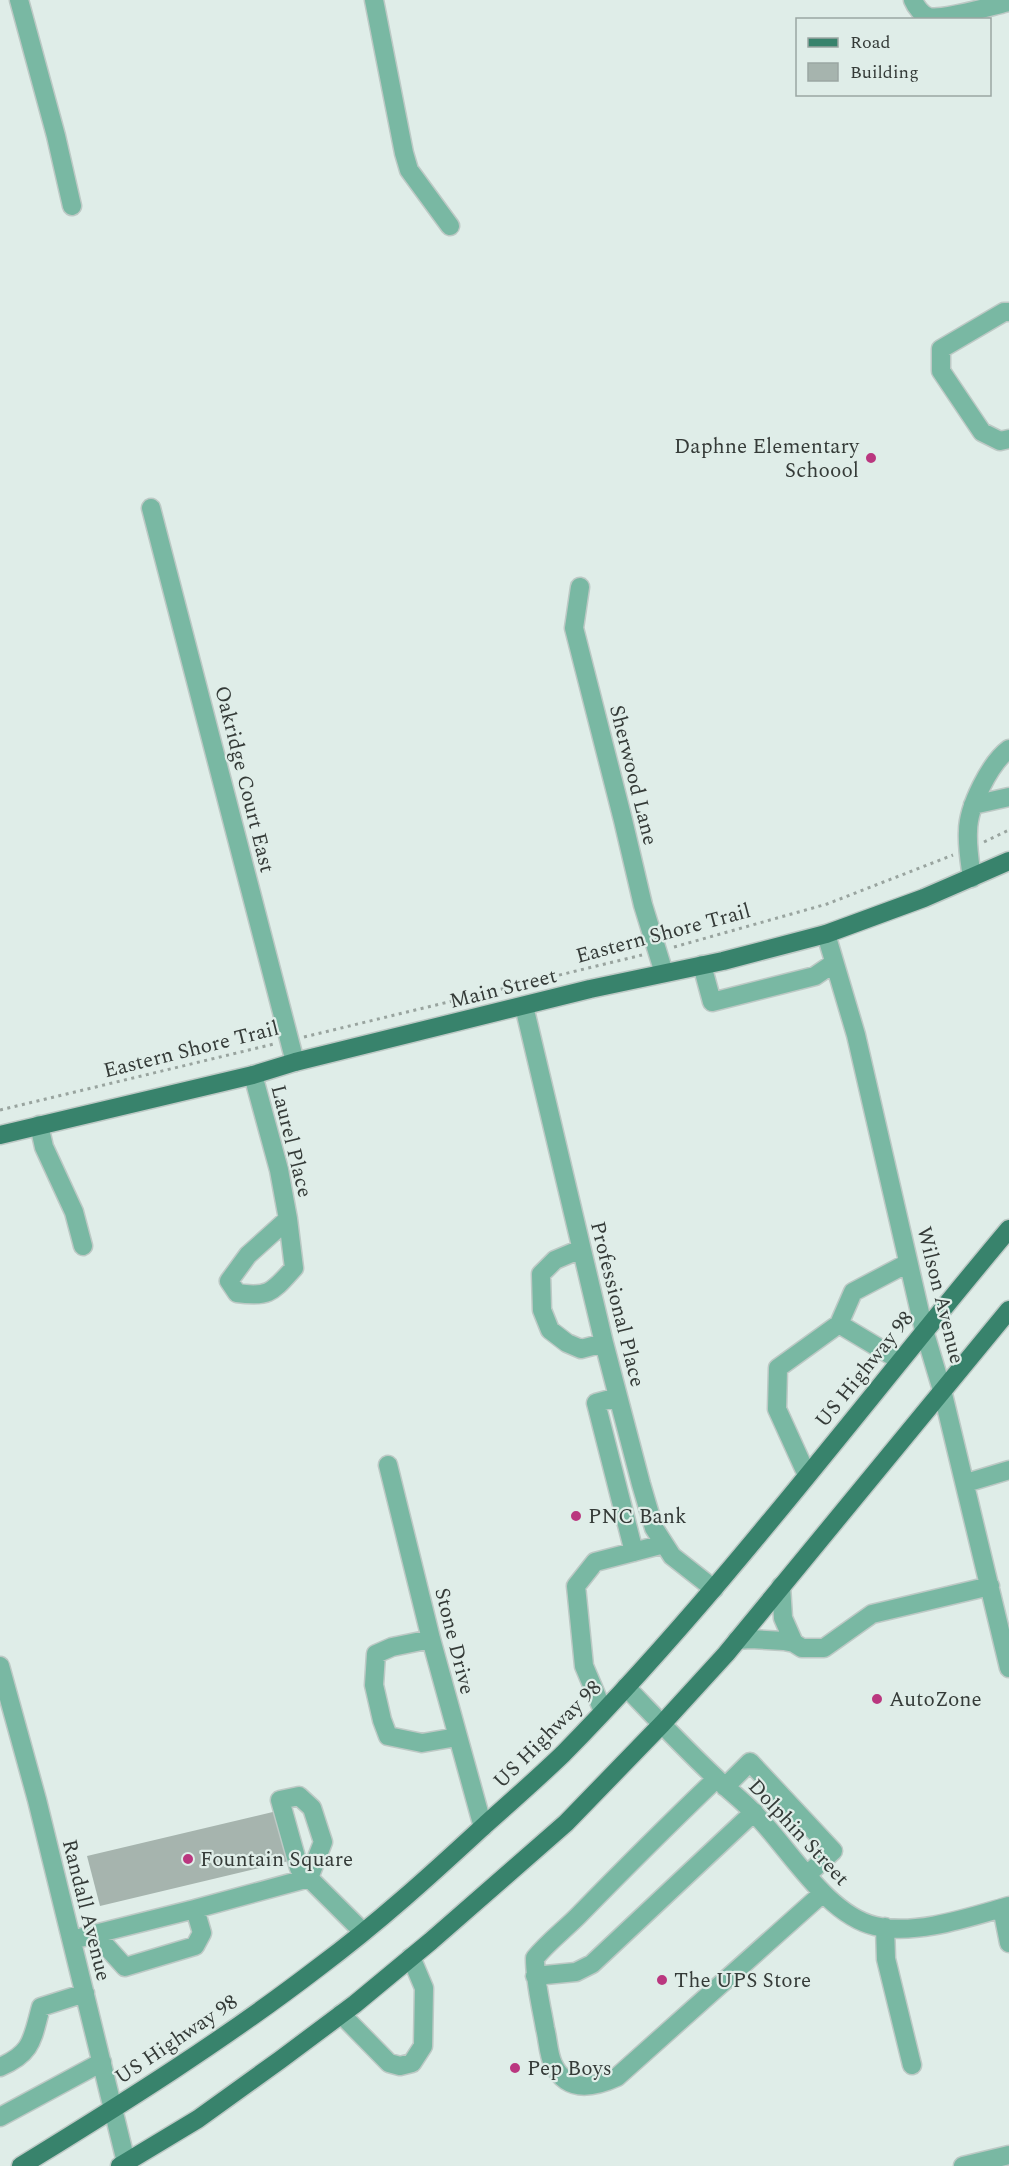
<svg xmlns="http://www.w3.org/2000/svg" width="1009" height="2166" viewBox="0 0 1009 2166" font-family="Spectral,serif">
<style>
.building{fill:#a6b4ae}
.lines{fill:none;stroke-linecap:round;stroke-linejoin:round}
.minor-casing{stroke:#bdc9c5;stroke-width:21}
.major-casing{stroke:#bdc9c5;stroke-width:21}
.path{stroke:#99a49f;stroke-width:3;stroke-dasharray:3 4.5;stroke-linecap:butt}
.minor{stroke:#79b8a3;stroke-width:18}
.major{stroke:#38836c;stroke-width:18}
.poi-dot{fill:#ba377f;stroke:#dfede8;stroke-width:2}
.labels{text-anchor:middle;stroke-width:4.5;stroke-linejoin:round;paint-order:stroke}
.poi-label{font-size:21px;fill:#353b38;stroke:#dfede8;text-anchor:start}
.street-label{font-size:21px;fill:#353b38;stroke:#dfede8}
</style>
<rect width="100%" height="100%" fill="#dfede8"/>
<path class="building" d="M277,1811L289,1861L100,1906L87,1856Z"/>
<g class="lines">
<defs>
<path id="minor" d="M19,0L56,136L72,206
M374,0L404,153L409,170L450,226
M913,0C916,7 922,15 929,17C945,20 991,6 1009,2
M1009,312H1004L941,349V371L982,432L1000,441L1009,439
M151,508L295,1062
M580,587L574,628L623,820L643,905L664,973
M973,805L1009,797
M972,878C970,863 967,847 968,831C968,807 990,763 1009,749
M826,934L856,1035L924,1330L942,1390L1009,1668
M702,965L712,1002L815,976L834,963
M524,1006L604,1343L641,1484L654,1528L672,1556L714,1589
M253,1075L279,1170L288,1219
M39,1125L44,1147L74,1212L83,1246
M288,1219L294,1268C273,1291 270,1298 237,1293L229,1281L248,1255Z
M581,1249L555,1260L541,1274L542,1310L550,1330L567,1343L581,1349L604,1343
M839,1324L853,1292L908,1263
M618,1397L596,1403L634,1552
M388,1465L431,1639L483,1827
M807,1475L777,1409L778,1368L839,1324L899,1360
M966,1483L1009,1470
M781,1586L783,1618L794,1643
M431,1639L392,1647L376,1654L374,1685L382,1720L388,1736L422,1743L457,1737
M737,1640L750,1639L784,1641L794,1643L802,1648H824L872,1614L990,1586
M0,1666L37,1800L127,2166
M626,1687C656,1718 685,1749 716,1778C728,1790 742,1800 753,1812C788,1846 825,1914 875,1926C915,1936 970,1917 1009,1906
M603,1711L584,1666L576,1586L595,1562L664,1544
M716,1779C669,1824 623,1870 578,1916C563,1931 548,1942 535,1958C535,1983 541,2004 545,2028C548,2039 548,2053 553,2064C567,2093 593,2088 617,2077L823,1893
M725,1787L750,1762L833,1851L807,1875
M1002,1908L1009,1943
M195,1909L309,1878L323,1842L312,1808L299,1796L280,1800L299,1868L363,1932
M885,1927L886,1959L912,2065
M72,1940L95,1934L125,1967L195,1946L202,1933L195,1909L95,1934
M535,1976L576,1972L592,1964L754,1812
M341,2014L389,2063L400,2066L412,2063L423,2046L424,1988L411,1957
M0,2067C33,2053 32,2039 41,2007L85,1993
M0,2117L102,2062
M963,2166L1009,2155"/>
<path id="major" d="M0,1135L253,1075L295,1062L590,989L723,961L826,934L924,898L1009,861
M21,2166C122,2104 224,2040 319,1967C378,1923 432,1874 486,1824C512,1801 538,1778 563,1754C724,1590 861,1405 1009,1229
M120,2166L198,2119L280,2060L355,2004L431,1941L566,1823L662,1724L726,1654L1009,1310"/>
</defs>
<use href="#minor" class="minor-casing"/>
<use href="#major" class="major-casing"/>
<path class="path" d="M984,842L1009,830
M674,947L827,904L953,855
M304,1037L642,955
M0,1110L274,1044"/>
<use href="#minor" class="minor"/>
<use href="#major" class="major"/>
</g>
<g class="poi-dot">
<circle cx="871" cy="458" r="6"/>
<circle cx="576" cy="1516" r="6"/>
<circle cx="877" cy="1699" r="6"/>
<circle cx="188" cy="1859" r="6"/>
<circle cx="662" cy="1980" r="6"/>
<circle cx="515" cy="2068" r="6"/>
</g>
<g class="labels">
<g class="poi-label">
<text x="859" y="453" text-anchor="end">Daphne Elementary<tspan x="859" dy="24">Schoool</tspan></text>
<text x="588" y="1523">PNC Bank</text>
<text x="889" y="1706">AutoZone</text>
<text x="200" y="1866">Fountain Square</text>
<text x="674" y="1987">The UPS Store</text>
<text x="527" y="2075">Pep Boys</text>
</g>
<g class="street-label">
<text transform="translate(634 775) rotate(76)" y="7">Sherwood Lane</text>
<text transform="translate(245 779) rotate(76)" y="7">Oakridge Court East</text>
<text transform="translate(663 933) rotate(-15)" y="7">Eastern Shore Trail</text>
<text transform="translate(503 988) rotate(-14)" y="7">Main Street</text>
<text transform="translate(191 1049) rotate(-14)" y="7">Eastern Shore Trail</text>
<text transform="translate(292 1141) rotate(76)" y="7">Laurel Place</text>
<text transform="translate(941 1295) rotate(76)" y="7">Wilson Avenue</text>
<text transform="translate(618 1304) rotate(76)" y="7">Professional Place</text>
<text transform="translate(864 1369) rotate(-51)" y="7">US Highway 98</text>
<text transform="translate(455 1641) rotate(76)" y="7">Stone Drive</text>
<text transform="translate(547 1734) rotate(-45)" y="7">US Highway 98</text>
<text transform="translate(799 1832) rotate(47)" y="7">Dolphin Street</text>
<text transform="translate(87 1910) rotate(76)" y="7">Randall Avenue</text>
<text transform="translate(176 2039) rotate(-34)" y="7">US Highway 98</text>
</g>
</g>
<rect x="796" y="18" width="195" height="78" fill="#dfede8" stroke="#9ba6a2" stroke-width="1.5"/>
<rect x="808" y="38" width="30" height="9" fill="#38836c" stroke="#9ba6a2" stroke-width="1.5"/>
<text x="850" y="48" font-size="18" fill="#353b38">Road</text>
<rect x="808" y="63" width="30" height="18" fill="#a6b4ae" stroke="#9ba6a2" stroke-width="1.5"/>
<text x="850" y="78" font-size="18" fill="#353b38">Building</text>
</svg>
